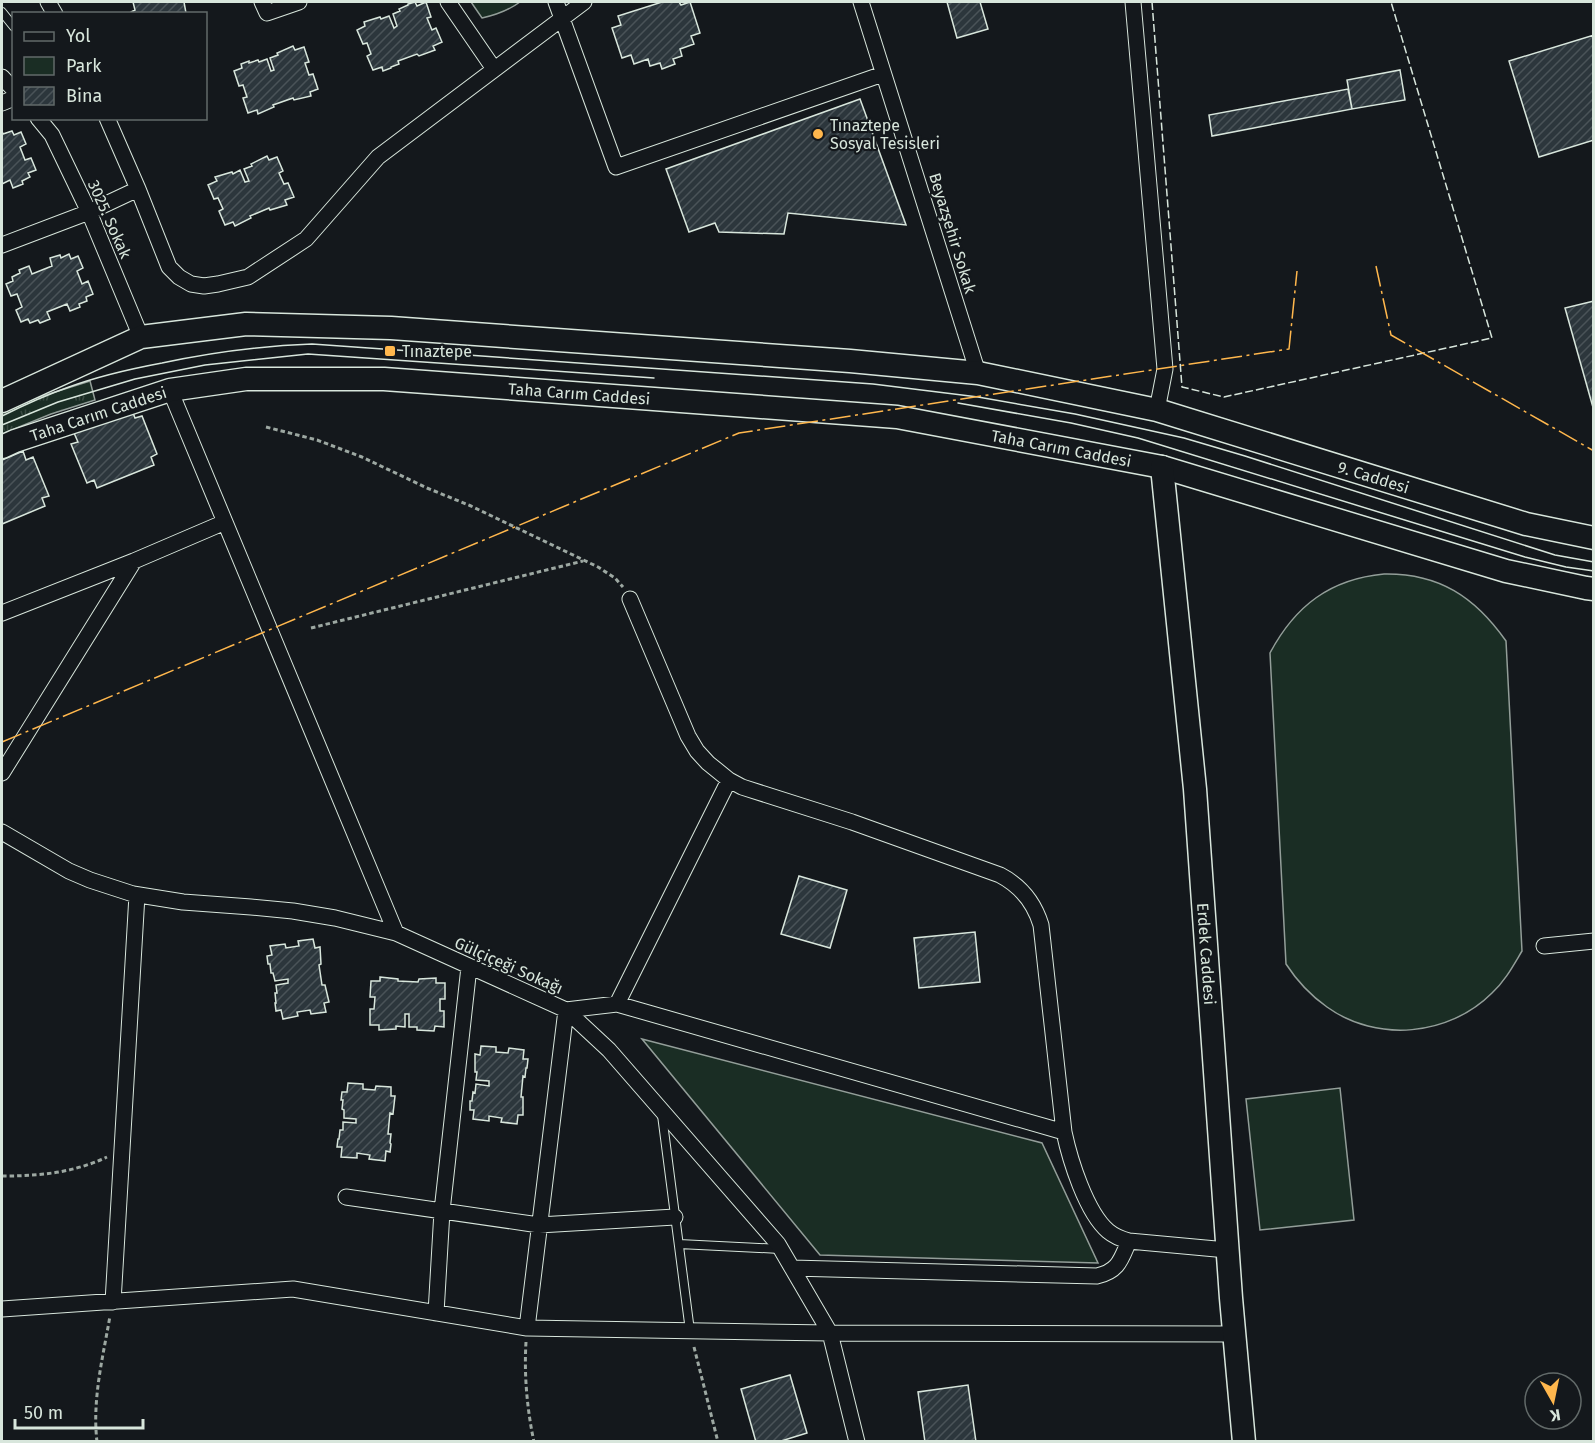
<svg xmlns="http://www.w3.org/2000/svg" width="1595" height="1443" viewBox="0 0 1595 1443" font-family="'Fira Sans',sans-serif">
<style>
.grass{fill:url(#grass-tufts);stroke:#939e99;stroke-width:1.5}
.green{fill:#1a2d24;stroke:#939e99;stroke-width:1.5}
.building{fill:url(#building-hatch);stroke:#d8e6dc;stroke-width:1.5}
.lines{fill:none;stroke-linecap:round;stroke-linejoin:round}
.lane-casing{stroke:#d8e6dc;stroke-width:10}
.street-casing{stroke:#d8e6dc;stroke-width:17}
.secondary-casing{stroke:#d8e6dc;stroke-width:25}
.path{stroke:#9da8a2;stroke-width:3;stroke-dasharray:4.5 3;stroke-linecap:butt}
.lane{stroke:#14181c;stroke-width:8}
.street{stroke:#14181c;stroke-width:15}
.secondary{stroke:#14181c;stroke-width:22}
.tram{stroke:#d8e6dc;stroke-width:1.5}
.fence{stroke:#d8e6dc;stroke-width:1.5;stroke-dasharray:8 3;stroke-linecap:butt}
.power{stroke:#ffb74d;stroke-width:1.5;stroke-dasharray:21 4.5 3 4.5;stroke-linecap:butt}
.poi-dot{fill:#ffb74d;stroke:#14181c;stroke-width:2}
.labels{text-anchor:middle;stroke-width:4.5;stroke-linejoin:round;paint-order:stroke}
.poi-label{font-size:16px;fill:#d8e6dc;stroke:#14181c;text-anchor:start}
.street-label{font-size:16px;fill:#d8e6dc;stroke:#14181c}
</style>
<defs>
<pattern id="grass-tufts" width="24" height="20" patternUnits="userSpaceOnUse" patternTransform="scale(1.5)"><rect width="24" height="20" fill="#1a2d24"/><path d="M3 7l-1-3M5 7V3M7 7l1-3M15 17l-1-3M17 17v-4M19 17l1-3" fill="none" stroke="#3b4b43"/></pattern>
<pattern id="building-hatch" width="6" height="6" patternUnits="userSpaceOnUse" patternTransform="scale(1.5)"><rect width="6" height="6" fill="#2c363c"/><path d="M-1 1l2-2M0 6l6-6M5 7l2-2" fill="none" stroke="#4a5358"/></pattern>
</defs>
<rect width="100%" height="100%" fill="#14181c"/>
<path class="grass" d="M90,381L95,400L51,414L2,434V412L36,398Z"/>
<path class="green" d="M471,2H520C509,10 496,15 482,18Z
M1384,574C1439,573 1475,597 1506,641L1522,951C1513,966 1505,981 1492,993C1449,1036 1377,1043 1327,1007C1310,995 1297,981 1286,964L1270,653C1295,606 1330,579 1384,574Z
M642,1039L1042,1143L1098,1263L820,1255Z
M1340,1088L1354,1220L1260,1230L1246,1099Z"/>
<path class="building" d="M133,2H184L186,13L131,14V12L135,10Z
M415,2L417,6L426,2L431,17L427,18L432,30L436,28L442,42L433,46L435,50L419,56L417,54L398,61L399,64L391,67V68L383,71L382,67L373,70L367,56L371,54L367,43L363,44L357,30L365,26L364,22L380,17L381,19L389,16L394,28L397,26L393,14L400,11L399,9L408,5V4Z
M662,2H679L681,5L690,2L700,33L691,36L694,44L680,49L682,56L673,59L675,64L662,69L660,63L650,66L648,59L634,64L631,55L622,58L612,28L621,25L618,16Z
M947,2H980L988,29L957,38Z
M1594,35V140L1539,157L1509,61Z
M293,46L295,50L304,47L309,62L305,63L309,75L313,74L318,89L310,92L311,96L294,100L293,98L273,105L274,107L258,114L257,110L248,113L243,98L247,97L243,85L239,86L234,71L242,68L241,64L249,61V63L258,60L259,62L267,59L271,71L274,70L270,58L278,55L277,53Z
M1400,70L1405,100L1352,109L1347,80Z
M1348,89L1352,109L1212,136L1209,115Z
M860,99L906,225L788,213L784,234L719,232L715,223L689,232L666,169Z
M2,131L3,134L12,131L14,135L21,132L26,144L20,147L25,160L31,158L36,170L28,173L30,177L22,181L23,184L13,188L10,180L2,184Z
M267,156L269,160L277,157L283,171L279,173L284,184L288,183L294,197L285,200L287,205L270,210L269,208L250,216L251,218L235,226L233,222L225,225L219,211L223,209L218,198L214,199L208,185L217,181L215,177L232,172L233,174L240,170L245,182L249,181L244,169L252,166L251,164Z
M69,254L71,259L78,256L83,268L77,271L82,284L88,281L93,294L86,297L87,301L79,304L80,307L70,311L67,304L47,312L50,319L40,323L38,320L30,323L28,319L21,322L16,310L22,307L17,294L11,296L6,284L13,281L12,277L20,273L19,270L29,266L32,274L52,266L50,258L60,255L61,258Z
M1594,301V411L1565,308Z
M132,410L135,418L142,416L157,454L151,457L154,465L97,488L94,480L87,483L71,444L78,442L74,433Z
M23,451L26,460L33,457L49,496L42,498L45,506L2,524V460Z
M799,876L847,890L830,948L781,934Z
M975,932L980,982L919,988L914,938Z
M313,939L315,948L320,947L321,964L319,965L322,985H325L329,1002L324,1003L326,1012L311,1014L310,1010L297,1012L298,1016L283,1019L281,1010L276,1011L275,1003H276L275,993H277L276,985L288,983V979L275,981L273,973H271L270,964H268L267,956L272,955L270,946L285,944L286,948L299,946L298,941Z
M380,977L398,979V981L418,982L419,979L436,978V983H445V999H440V1011H444V1027L435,1026L434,1031L417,1030V1027H409V1014H405V1027L396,1026V1029L379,1030V1025H370V1009H374L375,997H370L371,981H380Z
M481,1046L496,1047V1052L508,1053L509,1048L524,1050L523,1059H528L527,1068H526L525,1077L523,1076L521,1097H523V1115H518L517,1124L501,1122L502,1118L489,1116V1121L473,1119L474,1110H470V1101H472L473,1092L475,1093L476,1084L489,1086V1081L476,1080L477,1072H475V1054L480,1055Z
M348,1083L363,1084V1089L375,1090L376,1086L391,1087V1096H395L393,1114L390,1113L388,1134H391L390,1143L391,1144L390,1152L386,1151L385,1161L369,1159L370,1155L357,1153V1158L341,1157L342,1147H337L338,1139H339L340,1130H343V1122L356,1123V1119L344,1118V1110L342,1109L343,1100H341L342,1092H347Z
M790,1375L807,1433L778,1442H756L741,1389Z
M968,1385L976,1442H925L918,1392Z"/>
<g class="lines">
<defs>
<path id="lane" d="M2,12L14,27
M662,1115L690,1331
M679,1244L780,1249"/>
<path id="street" d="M48,2L55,14
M262,2L267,13L299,2
M448,2L494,69
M556,2L616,167L883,74
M861,2L978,373
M1133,2L1165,369L1157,410
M2,77L14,90
M2,103L14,98
M38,118L52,135L89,212L141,337
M107,118L138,189L169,267L179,277L191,284L204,286L218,284L248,277L306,239L378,157L584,2
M2,245L89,212L138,189
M170,390L396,933
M630,599L688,736L697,751L708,763L729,780L742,787L852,822L1000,875C1021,886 1034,902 1041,925L1064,1132C1070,1160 1086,1212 1108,1231C1114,1236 1121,1239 1129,1241L1227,1250
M2,613L134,561L225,522
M2,773L134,561
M2,832L69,871L90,880L133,894L183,902L251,907L293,911L335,918L396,933L566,1010L609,1050L778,1244L830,1333L857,1442
M1544,946L1594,941
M617,1004L729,780
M346,1197L539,1225L675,1217
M792,1268L1097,1276C1119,1271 1121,1259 1129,1241
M113,1302L137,895
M2,1309L293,1289L527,1328L830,1333L1234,1334
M436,1313L442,1211L469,967
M527,1328L566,1010L617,1004L1064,1132"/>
<g id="secondary">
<path id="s1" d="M2,401L141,337L246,324L391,328L850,361L978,373L1157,410L1526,524L1594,538"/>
<path id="s2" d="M2,447L15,441L170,390L246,379H384L897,417L1162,467L1506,571L1586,588L1594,589"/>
<path id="s3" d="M1162,467L1195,789L1231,1298L1244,1442"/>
</g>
</defs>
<use href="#lane" class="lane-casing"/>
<use href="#street" class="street-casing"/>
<use href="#secondary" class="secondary-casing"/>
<path class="path" d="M266,427L317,440L362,457L427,488L471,506L598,567L615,578L623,587
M311,628L583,561
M2,1176C39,1176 73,1173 107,1157
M526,1342C524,1375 527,1409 534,1442
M694,1347L718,1442
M97,1442C92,1399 103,1357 110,1316"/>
<use href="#lane" class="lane"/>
<use href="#street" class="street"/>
<use href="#secondary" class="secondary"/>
<path class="tram" d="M958,403L1071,423L1138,438L1525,557L1566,567L1594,571
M2,416C24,405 46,395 69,387C99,376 130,369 162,363C213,352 259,346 312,344L873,384L978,397L1075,414L1184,438L1245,456L1555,555L1594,562
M2,425L58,402L135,379L205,365L308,354L654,378"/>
<path class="fence" d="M1152,2L1182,387L1224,397L1492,338L1391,2"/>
<path class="power" d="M1376,266L1391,335L1594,451
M2,742L739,433L1289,349L1297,271"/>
</g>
<g class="poi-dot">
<circle cx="818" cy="134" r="6"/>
<rect x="384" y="345" width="12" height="12" rx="3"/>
</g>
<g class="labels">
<g class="poi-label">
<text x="830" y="131">Tınaztepe<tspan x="830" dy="18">Sosyal Tesisleri</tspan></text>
<text x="402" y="357">Tınaztepe</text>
</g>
<g class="street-label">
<text transform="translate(110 219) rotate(66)" y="6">3025. Sokak</text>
<text transform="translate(953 233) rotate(73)" y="6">Beyazşehir Sokak</text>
<text dy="6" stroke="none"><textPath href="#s2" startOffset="588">Taha Carım Caddesi</textPath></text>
<text dy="6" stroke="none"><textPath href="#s2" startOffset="102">Taha Carım Caddesi</textPath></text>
<text dy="6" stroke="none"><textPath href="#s2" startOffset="1074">Taha Carım Caddesi</textPath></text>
<text dy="6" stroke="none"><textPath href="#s1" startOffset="1402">9. Caddesi</textPath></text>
<text dy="6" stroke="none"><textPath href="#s3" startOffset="489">Erdek Caddesi</textPath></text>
<text transform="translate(509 965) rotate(24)" y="6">Gülçiçeği Sokağı</text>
</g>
</g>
<rect width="1595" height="1443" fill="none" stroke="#d8e6dc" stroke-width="6"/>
<rect x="12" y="12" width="195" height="108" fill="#14181c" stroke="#626a69" stroke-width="1.5"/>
<rect x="24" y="32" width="30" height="9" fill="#14181c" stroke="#626a69" stroke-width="1.5"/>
<text x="66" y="42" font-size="18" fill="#d8e6dc">Yol</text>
<rect x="24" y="57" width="30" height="18" fill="#1a2d24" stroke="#626a69" stroke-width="1.5"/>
<text x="66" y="72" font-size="18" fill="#d8e6dc">Park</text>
<rect x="24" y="87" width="30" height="18" fill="url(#building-hatch)" stroke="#626a69" stroke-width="1.5"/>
<text x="66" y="102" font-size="18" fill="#d8e6dc">Bina</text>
<g transform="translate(1553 1401) rotate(171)"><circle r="28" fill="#14181c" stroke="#626a69" stroke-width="1.5"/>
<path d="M0-4.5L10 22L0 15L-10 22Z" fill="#ffb74d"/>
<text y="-9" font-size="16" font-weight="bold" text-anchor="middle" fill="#d8e6dc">K</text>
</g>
<path d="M15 1419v9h128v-9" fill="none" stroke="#d8e6dc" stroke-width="3"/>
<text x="24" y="1419" font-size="18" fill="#d8e6dc" stroke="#14181c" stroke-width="4.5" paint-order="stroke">50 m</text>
</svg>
